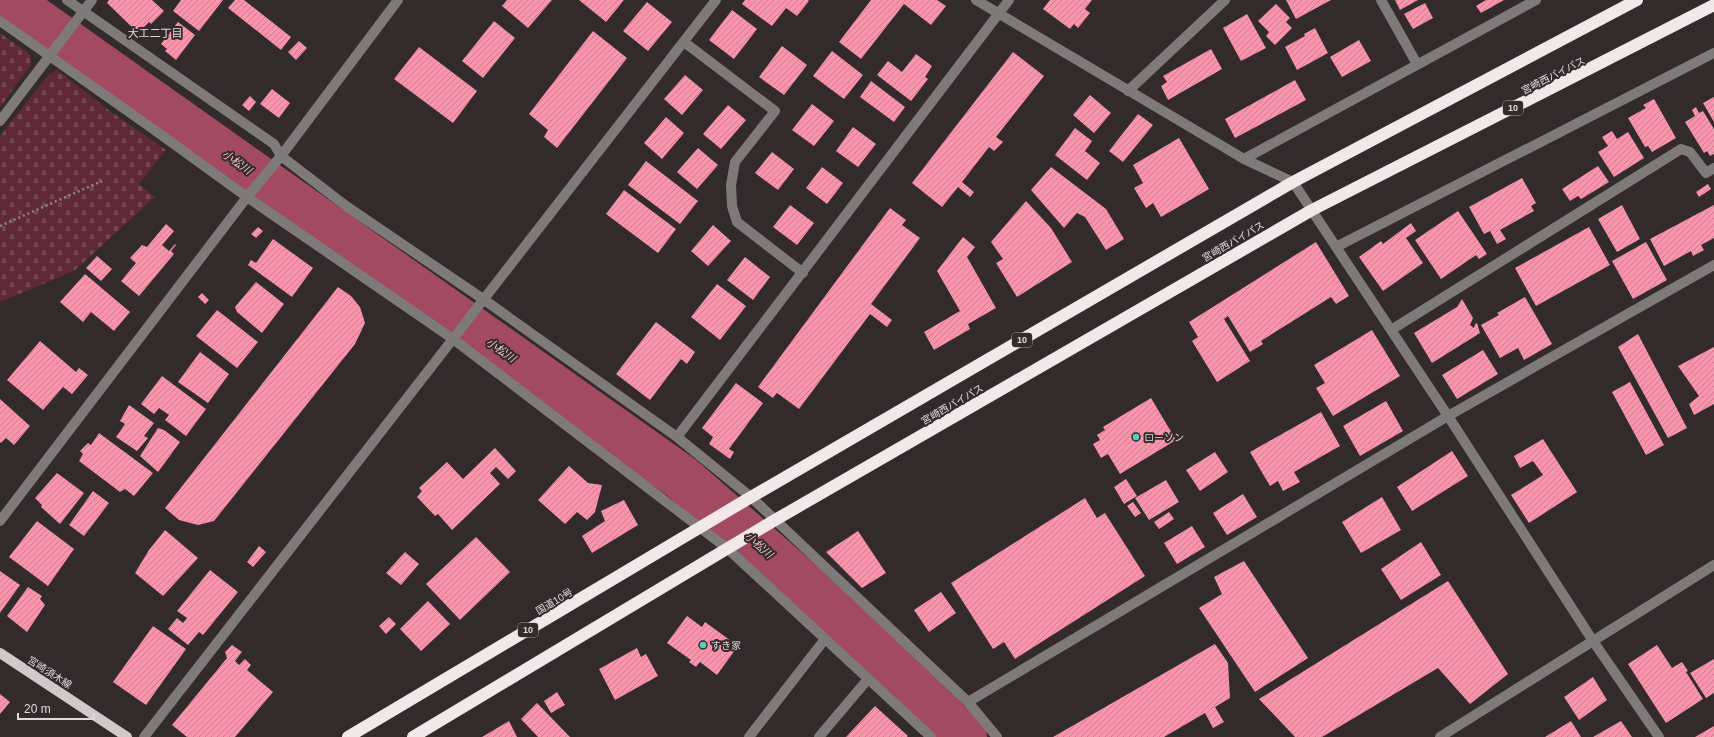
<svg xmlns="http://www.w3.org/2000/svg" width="1714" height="737" viewBox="0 0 1714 737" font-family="Helvetica,'Noto Sans JP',sans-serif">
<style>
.cemetery{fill:url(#cemetery-stones)}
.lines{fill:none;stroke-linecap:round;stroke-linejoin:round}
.river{stroke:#a14a60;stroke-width:46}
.building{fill:url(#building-hatch)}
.path{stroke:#8f8889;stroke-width:2.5;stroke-dasharray:2 3;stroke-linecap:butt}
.minor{stroke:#7e7a7a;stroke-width:10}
.major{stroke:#d1c8c9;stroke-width:10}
.highway{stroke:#f2e7e9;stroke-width:12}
.poi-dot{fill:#57cec2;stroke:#322a2b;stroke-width:1.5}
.labels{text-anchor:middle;stroke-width:4;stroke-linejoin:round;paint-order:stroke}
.shield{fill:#322a2b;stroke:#aca5a6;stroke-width:1}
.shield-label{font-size:9px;font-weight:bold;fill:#e0dadb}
.street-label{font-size:10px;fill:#e0dadb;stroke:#322a2b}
.poi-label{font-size:10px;fill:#e0dadb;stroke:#322a2b;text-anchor:start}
.neighbourhood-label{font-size:11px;fill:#e2d7d8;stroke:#322a2b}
.water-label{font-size:11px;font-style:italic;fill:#f4c2cb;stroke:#322a2b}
</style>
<defs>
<pattern id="cemetery-stones" width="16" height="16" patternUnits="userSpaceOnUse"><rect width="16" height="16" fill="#602937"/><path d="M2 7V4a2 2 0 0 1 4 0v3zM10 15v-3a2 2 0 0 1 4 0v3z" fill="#764753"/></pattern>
<pattern id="building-hatch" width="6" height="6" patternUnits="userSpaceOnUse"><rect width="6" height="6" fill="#f695ab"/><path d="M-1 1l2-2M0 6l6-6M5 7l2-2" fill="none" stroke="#c98091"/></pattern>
</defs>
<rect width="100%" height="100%" fill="#322a2b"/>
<path class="cemetery" d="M0,33L30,54L31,65L0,107Z
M57,70L110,111L166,150L139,184L155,197L74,271L0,302V136L48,75Z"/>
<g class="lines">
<path class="river" d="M7,0L682,478L804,585L964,737"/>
</g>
<path class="building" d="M109,0H152L164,11L151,24L149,22L138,33L107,3Z
M181,0H223L199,31L173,11Z
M235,0H244L291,37L281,50L228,8Z
M507,0H552L528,28L502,6Z
M579,0H624L606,22Z
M745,0H808L809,1L797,16L786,8L772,26L742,4Z
M871,0H937L946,6L931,25L904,4L861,59L839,42Z
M1050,0H1092L1085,9L1090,13L1078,28L1074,24L1070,29L1043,9Z
M1286,0H1331L1296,19Z
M1395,0H1418L1400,10Z
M1486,0H1504L1481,13L1476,6Z
M647,2L672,22L648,51L623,31Z
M1425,3L1433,18L1413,29L1404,14Z
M1276,4L1290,18L1286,22L1292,28L1275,45L1266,36L1269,32L1258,21Z
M732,10L757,29L734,59L709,40Z
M1247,14L1266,48L1241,61L1223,28Z
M494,21L515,38L483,78L462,61Z
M178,22L195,35L176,60L165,51L167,49L161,44Z
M1315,28L1328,53L1297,70L1285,47L1305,36L1304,34Z
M593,31L627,58L557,148L544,137L548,130L529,114Z
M1359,40L1371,61L1342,77L1330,57Z
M299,41L307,48L296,60L288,52Z
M782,46L807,65L784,95L759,77Z
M419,47L477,91L453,123L394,79Z
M1211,49L1222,69L1168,100L1161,86L1167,82L1163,76Z
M832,51L863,75L844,99L813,76Z
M1013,52L1044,76L996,137L1003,142L994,151L989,147L962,182L974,192L970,197L958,187L942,207L912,183Z
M916,54L932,66L925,77L928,79L911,101L877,75L888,61L902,72Z
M685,75L703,90L682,115L664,99Z
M1295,80L1306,100L1235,138L1225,119Z
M871,81L905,107L894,122L860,97Z
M272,89L290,103L279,118L260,104Z
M1090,95L1111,113L1094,133L1073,115Z
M250,96L256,102L249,111L242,105Z
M1714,97V122L1703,103Z
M1654,99L1676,138L1652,152L1648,146L1645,147L1628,118L1646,108L1643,105Z
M812,104L834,121L814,146L792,130Z
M728,105L746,120L721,149L703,134Z
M1696,107L1699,113L1703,111L1714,129V154L1710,156L1707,151L1704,153L1685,122L1695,116L1692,110Z
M1138,114L1153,125L1123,162L1109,151Z
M666,117L684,133L662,159L644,143Z
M853,127L876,144L858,167L836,151Z
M1075,128L1092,141L1085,151L1100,163L1087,180L1055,155Z
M1612,131L1617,139L1628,132L1644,158L1614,177L1598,152L1608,146L1602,137Z
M1179,138L1209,189L1161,217L1153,203L1146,208L1134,188L1143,183L1133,165Z
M698,148L718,165L697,189L677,172Z
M772,152L794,169L778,190L755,173Z
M646,161L698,201L680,224L628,185Z
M1598,166L1609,182L1581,199L1578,196L1570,201L1562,189Z
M822,167L843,183L827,204L806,188Z
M1051,167L1106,209L1124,239L1106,250L1085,217L1077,213L1064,228L1031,190Z
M1522,178L1536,203L1531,206L1534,211L1500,230L1506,239L1497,244L1490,231L1484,234L1469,207Z
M1708,184L1711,189L1699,197L1696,192Z
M624,190L676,229L658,253L606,214Z
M1026,201L1051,228L1072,262L1017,297L996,263L1003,259L991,242Z
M790,205L814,223L797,245L773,227Z
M1622,205L1640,239L1617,252L1598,219Z
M1714,205V238L1701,245L1704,250L1693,256L1691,251L1664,266L1650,239Z
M890,208L906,220L902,225L920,238L871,304L892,320L887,327L870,314L799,409L777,393L773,398L758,387Z
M1458,211L1487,254L1479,259L1476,255L1441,279L1415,240Z
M1411,223L1416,231L1406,238L1423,263L1383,291L1359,257L1381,241L1383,244Z
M166,224L174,231L162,245L169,251L175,244L176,245L171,251L174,254L139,296L121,281L136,263L130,258L142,245L147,247Z
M713,225L731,241L708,266L691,251Z
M258,227L263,231L256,238L251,234Z
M1589,227L1610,265L1536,306L1515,268Z
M963,237L975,247L967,257L996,308L968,324L970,329L934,350L924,332L960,311L937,271Z
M273,239L313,268L292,297L248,265L251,260L256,263Z
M1316,242L1349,296L1336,304L1331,297L1261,341L1263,344L1250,352L1228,316L1224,319L1250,361L1217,382L1192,341L1198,337L1189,322Z
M1646,242L1667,280L1633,299L1612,261Z
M97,256L112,269L101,281L86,268Z
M745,257L770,277L753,300L727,280Z
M85,274L130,312L114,331L91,312L83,322L60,302Z
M256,282L284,304L262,333L237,312L235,307Z
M717,284L746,306L720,340L691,317Z
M338,287L351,296L360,307L365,323L355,344L214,521L198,525L179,520L165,508Z
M202,293L209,300L205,304L198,297Z
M1525,297L1552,344L1524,360L1518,348L1500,358L1481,325L1499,315L1497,313Z
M1462,299L1473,318L1470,325L1474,328L1475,324L1477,323L1480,333L1432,363L1414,333L1457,307Z
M217,310L258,342L237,368L196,336Z
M656,322L695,352L687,364L681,359L650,400L616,374Z
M1372,330L1400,376L1333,416L1316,388L1325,383L1314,365Z
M1638,334L1687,428L1668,438L1618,347Z
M40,341L76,372L79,368L88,375L72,394L63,387L43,410L7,380Z
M1714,347V404L1694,415L1689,404L1699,396L1678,366Z
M1483,350L1498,374L1457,399L1442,375Z
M200,352L229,374L208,403L178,382Z
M162,376L206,409L186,436L165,420L169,415L159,408L154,414L141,404Z
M1630,382L1664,445L1646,455L1612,392Z
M736,383L763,403L729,449L734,452L730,459L709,444L713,437L702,428Z
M1151,398L1176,440L1120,474L1108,454L1101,458L1093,444L1100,440L1097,435L1105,430L1103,427Z
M0,399L30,426L14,445L6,438L1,443L0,442Z
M1386,401L1403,431L1360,456L1343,426Z
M129,405L154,423L144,436L148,438L137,451L116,437L125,424L120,421Z
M1321,412L1340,446L1294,472L1300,482L1283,491L1278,481L1270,486L1250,452Z
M158,428L164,430L180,442L158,472L140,456Z
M99,433L153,473L134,496L125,489L120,492L79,461L83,454L80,451L88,443L91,445Z
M1543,439L1577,492L1529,523L1511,495L1543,475L1533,461L1520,468L1514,456Z
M495,448L516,471L508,479L496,467L490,473L500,484L452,530L438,514L435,516L417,497L422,491L419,488L447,462L463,479Z
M1452,451L1468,476L1412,511L1397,487Z
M1215,452L1228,472L1200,491L1186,470Z
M569,466L588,483L602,485L595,512L587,520L577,512L565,524L538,500Z
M57,473L84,493L60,524L41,507L42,505L35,498Z
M1126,479L1137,496L1124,504L1114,487Z
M1166,480L1179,502L1149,520L1135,498Z
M93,491L109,503L84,536L69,525Z
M1243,494L1257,517L1227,535L1213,513Z
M1382,497L1401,530L1361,553L1342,522Z
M1085,498L1097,518L1105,513L1145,576L1015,659L1004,642L993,649L951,583Z
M624,500L638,525L592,553L582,536L605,521L601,511Z
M1133,502L1141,513L1135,517L1127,506Z
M1169,512L1174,519L1159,529L1154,522Z
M37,521L74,549L48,586L9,557Z
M1192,526L1205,547L1177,564L1164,543Z
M165,530L198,558L163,596L135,573L149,550Z
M858,531L886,573L862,588L826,552Z
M476,537L510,572L460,620L426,584Z
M1421,542L1441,575L1401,600L1381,569Z
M259,546L266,552L253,567L247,562Z
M405,552L419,564L401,585L386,573Z
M1244,561L1308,658L1255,692L1199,608L1222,594L1214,577Z
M210,570L238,592L203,635L199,632L188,645L168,629L177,618L183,623L187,618L177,611Z
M0,571L20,585L0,613Z
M1448,581L1508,674L1470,704L1438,668L1322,737H1295L1259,699Z
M28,587L42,596L40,599L45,605L27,632L7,616Z
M941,592L956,613L929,632L914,610Z
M428,601L450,624L421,651L400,629Z
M687,616L702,627L705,622L738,646L717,675L700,662L696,667L689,662L691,660L667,643Z
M389,617L396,624L386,634L379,626Z
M153,626L186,649L146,705L113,682Z
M1215,644L1228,663L1230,698L1215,707L1224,722L1213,728L1205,713L1164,737H1053Z
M232,645L242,652L235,661L239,665L245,659L251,665L247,670L273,692L235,737H187L172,725L227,658L225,652Z
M1657,645L1672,668L1682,662L1688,671L1686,672L1703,699L1666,723L1628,664Z
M637,648L641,657L646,654L658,676L615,700L599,669Z
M1714,659V693L1706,698L1690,673Z
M1593,677L1607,700L1579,720L1564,697Z
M557,692L565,705L551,713L544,701Z
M0,694L10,702L0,714Z
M537,703L570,737H538L521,719Z
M875,706L908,736L907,737H846Z
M509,721L517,737H482Z
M1571,721L1581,737H1545Z
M1621,721L1632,737H1593Z
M1714,726V737H1695Z"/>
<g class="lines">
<path class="path" d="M0,226L102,181"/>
<path class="minor" d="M67,0L274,144L281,156L346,206L483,299L677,437L752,498L968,702L997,737
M976,0L1244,159L1293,182L1448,416L1593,641L1659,737
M1381,0L1417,64
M0,21L153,129L247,197L453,339L728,549L931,737
M684,42L775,111L735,162L731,185L732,206L737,222L803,273
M1128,91L1225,0
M0,121L92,0
M1244,159L1536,0
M1336,247L1714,53
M1391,330L1681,149L1690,152L1706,173L1714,168
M677,437L1009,0
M0,521L247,197L281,156L398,0
M968,702L1448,416L1714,265
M144,737L716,0
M749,737L825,639
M819,737L868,679
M1440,737L1714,565"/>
<path class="major" d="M0,653L127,737"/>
<path class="highway" d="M348,737L746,500L1293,182L1637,0
M413,737L775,520L1312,210L1714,5"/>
</g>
<g class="poi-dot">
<circle cx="1136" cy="437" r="4"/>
<circle cx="703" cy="645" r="4"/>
</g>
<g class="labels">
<g class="shield">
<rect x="1503" y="101" width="20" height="14" rx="3"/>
<rect x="1012" y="333" width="20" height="14" rx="3"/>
<rect x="518" y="623" width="20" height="14" rx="3"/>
</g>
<g class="shield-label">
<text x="1513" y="111">10</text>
<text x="1022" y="343">10</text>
<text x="528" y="633">10</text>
</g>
<g class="street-label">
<text transform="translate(1553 75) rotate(-27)" y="4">宮崎西バイパス</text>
<text transform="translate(1233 241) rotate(-30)" y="4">宮崎西バイパス</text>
<text transform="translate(952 404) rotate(-30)" y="4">宮崎西バイパス</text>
<text transform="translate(554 601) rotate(-31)" y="4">国道10号</text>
<text transform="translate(50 672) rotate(33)" y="4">宮崎須木線</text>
</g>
<g class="poi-label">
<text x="1144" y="441">ローソン</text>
<text x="711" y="649">すき家</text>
</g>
<g class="neighbourhood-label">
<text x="155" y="37">大工二丁目</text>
</g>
<g class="water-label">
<text transform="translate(237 162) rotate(35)" y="4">小松川</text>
<text transform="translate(501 350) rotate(35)" y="4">小松川</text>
<text transform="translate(759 545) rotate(41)" y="4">小松川</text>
</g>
</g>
<path d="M18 713v6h76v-6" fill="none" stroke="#e0dadb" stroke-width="2"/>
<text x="24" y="713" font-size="12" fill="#e0dadb" stroke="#322a2b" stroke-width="3" paint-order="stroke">20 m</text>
</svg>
